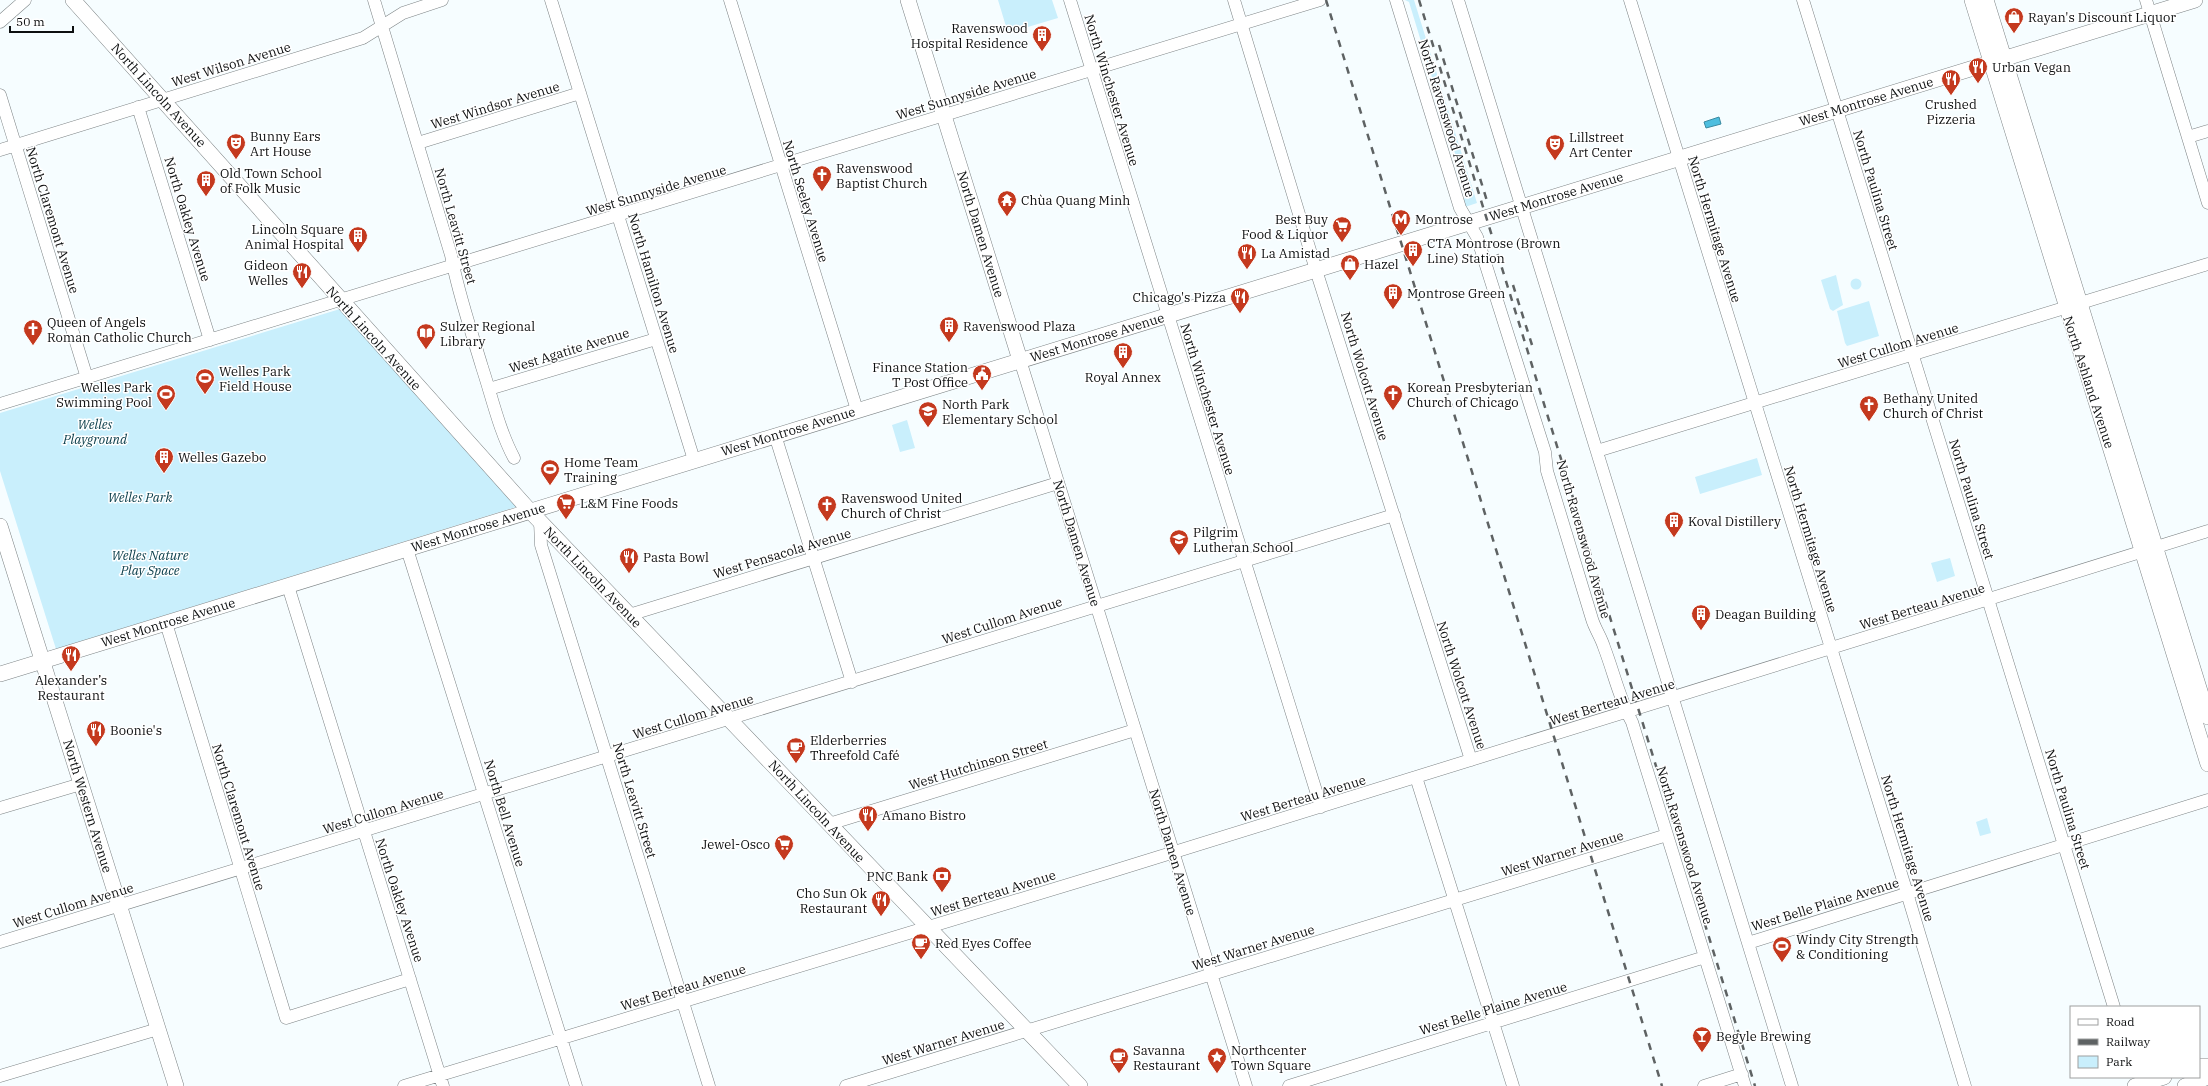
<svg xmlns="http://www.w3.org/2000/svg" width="2208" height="1086" viewBox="0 0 2208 1086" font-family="'IBM Plex Serif',serif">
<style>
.green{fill:#c9effc}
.water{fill:#4dbedf;stroke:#3a8aa1}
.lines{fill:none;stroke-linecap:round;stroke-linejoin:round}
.minor-casing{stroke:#7d8385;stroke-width:13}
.major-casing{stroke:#7d8385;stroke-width:16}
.minor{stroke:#fff;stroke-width:12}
.major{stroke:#fff;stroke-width:15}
.rail{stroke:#5e6263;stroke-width:2.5;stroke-dasharray:7 7;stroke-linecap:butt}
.labels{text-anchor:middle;stroke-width:3;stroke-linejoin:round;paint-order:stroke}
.poi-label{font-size:13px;fill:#0d0f10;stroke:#fff;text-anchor:start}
.street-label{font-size:13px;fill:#0d0f10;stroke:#fff}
.park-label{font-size:13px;font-style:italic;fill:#0d404d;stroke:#fff}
</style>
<rect width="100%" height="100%" fill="#f6fdff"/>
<path class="green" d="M998,0H1052L1058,18L1008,33Z
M1405,0H1414L1477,203L1465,207L1462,198L1469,199L1409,2Z
M1836,275L1843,305L1833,311L1830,309L1821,280Z
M1850.5 284a5.5 5.5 0 1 1 11 0a5.5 5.5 0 1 1-11 0Z
M1869,301L1879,336L1847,346L1845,343L1837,311Z
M340,309L516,507L56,649L0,471V413Z
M907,420L915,448L900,452L892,425Z
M1757,458L1762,475L1700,494L1695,477Z
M1950,558L1955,576L1937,582L1931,563Z
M1987,818L1991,833L1980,836L1976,822Z"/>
<path class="water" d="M1719,117L1721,124L1706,128L1704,122Z"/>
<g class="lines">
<defs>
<path id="minor" d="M374,0L451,255C458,293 471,330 482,367C492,397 499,430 514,458
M551,0L694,460
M730,0L857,410
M1070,0L1321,807
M1234,0L1316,270L1471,760
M1396,0L1460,208L1477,237L1545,452L1547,471L1592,619C1595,629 1601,637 1604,647C1614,673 1619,698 1632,722L1745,1086
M1458,0L1792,1086
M1630,0L1907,893L1965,1086
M1803,0L2114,1007
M2146,0L2208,203
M0,22L25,0
M0,95L87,378
M138,107L210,340
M2188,137L2208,131
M418,143L580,93
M0,150L363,38L403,13L442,0
M1020,360L1246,1086
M489,389L656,339
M0,404L1320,0
M775,435L852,682
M1597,451L2208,264
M540,521L541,545L709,1086
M407,549L576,1086
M288,586L443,1086
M629,615L1058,483
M166,623L286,1018L410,979
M1416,777L1513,1086
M0,808L81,784
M829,824L1135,730
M0,942L1394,515
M1748,943L2208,800
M0,1076L158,1029
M404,1086L1110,872L2208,531
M846,1086L1667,835
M1289,1086L1705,957
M1704,1086L1742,1074"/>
<path id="major" d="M73,0L530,511L1080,1086
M908,0L1020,360
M1972,0L2208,764
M1986,0L2208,717
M0,526L176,1086
M0,674L2195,0
M2199,1066H2208
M2135,1086L2164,1077
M2185,1086L2208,1077"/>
</defs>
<use href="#minor" class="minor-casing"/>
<use href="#major" class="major-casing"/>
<use href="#minor" class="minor"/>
<use href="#major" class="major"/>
<path class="rail" d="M1326,0L1662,1086
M1419,0L1755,1086
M1439,45L1487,201
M1513,285L1532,345"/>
</g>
<defs>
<symbol id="shop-pin" viewBox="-11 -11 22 30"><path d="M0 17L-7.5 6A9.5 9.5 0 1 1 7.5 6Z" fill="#c4391e" stroke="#fff"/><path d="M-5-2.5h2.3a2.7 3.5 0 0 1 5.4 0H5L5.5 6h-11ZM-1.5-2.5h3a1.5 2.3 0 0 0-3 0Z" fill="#fff"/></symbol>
<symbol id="building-pin" viewBox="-11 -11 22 30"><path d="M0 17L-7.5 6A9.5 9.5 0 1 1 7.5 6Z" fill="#c4391e" stroke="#fff"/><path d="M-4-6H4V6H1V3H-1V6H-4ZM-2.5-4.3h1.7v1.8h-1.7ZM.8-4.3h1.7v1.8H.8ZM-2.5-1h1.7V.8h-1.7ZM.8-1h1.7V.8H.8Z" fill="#fff"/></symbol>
<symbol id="restaurant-pin" viewBox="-11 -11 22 30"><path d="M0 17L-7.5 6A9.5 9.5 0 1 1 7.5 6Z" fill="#c4391e" stroke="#fff"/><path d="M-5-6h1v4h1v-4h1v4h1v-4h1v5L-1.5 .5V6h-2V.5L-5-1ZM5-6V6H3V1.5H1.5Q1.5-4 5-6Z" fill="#fff"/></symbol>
<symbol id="theatre-pin" viewBox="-11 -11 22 30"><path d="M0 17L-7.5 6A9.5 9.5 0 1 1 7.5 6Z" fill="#c4391e" stroke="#fff"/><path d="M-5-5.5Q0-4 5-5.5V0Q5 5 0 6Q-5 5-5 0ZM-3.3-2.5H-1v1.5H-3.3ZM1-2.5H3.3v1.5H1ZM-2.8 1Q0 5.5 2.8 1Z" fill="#fff"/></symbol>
<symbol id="church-pin" viewBox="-11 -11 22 30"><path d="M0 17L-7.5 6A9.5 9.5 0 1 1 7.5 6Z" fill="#c4391e" stroke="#fff"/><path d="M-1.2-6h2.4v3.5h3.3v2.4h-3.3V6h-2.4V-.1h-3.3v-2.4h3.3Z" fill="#fff"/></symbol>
<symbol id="temple-pin" viewBox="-11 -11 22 30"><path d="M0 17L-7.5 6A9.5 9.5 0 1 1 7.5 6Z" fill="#c4391e" stroke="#fff"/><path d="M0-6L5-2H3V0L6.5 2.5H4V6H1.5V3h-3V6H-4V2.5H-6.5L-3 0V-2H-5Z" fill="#fff"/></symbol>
<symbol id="metro-pin" viewBox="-11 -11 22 30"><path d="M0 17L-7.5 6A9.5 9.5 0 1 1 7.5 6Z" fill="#c4391e" stroke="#fff"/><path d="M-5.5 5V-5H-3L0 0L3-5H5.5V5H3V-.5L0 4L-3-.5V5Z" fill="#fff"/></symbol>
<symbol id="supermarket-pin" viewBox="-11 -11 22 30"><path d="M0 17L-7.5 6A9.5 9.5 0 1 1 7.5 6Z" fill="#c4391e" stroke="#fff"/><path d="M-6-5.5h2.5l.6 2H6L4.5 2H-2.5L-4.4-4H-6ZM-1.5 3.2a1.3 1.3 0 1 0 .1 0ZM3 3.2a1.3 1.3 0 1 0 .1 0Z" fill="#fff"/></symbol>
<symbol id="library-pin" viewBox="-11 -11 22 30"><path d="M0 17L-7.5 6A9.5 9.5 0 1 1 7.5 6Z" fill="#c4391e" stroke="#fff"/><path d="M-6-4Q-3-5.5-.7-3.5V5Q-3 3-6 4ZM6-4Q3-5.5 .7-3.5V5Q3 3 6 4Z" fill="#fff"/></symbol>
<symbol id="civic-pin" viewBox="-11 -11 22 30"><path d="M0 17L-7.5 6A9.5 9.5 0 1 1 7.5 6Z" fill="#c4391e" stroke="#fff"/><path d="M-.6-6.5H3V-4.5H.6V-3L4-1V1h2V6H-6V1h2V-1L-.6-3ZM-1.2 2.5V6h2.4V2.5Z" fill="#fff"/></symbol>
<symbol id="stadium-pin" viewBox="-11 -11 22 30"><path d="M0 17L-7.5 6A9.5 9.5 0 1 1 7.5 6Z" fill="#c4391e" stroke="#fff"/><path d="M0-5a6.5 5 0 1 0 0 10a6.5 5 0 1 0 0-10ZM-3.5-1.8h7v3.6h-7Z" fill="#fff"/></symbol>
<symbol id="school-pin" viewBox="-11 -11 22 30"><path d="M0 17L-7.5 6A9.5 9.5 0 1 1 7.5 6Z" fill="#c4391e" stroke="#fff"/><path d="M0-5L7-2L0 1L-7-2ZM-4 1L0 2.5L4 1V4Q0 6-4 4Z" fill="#fff"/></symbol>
<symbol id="cafe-pin" viewBox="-11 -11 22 30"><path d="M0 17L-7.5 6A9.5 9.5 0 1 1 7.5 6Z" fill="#c4391e" stroke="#fff"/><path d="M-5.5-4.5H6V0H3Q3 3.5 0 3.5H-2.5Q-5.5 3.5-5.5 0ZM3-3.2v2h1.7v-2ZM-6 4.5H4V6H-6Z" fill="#fff"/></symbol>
<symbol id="bank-pin" viewBox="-11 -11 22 30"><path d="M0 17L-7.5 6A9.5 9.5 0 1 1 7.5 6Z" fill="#c4391e" stroke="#fff"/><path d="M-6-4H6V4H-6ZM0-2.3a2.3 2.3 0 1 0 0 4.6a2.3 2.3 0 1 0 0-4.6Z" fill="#fff"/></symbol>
<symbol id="bar-pin" viewBox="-11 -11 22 30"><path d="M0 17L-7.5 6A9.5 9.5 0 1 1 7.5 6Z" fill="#c4391e" stroke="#fff"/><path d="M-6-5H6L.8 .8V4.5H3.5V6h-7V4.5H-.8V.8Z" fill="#fff"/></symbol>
<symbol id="sight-pin" viewBox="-11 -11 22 30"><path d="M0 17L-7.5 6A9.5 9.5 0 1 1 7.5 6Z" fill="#c4391e" stroke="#fff"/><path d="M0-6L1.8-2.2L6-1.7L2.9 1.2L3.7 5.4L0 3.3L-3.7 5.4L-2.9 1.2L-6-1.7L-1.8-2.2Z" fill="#fff"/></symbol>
</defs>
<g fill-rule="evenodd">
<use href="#shop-pin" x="2003" y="6" width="22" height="30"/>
<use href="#building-pin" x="1031" y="24" width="22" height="30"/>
<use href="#restaurant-pin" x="1967" y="56" width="22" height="30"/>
<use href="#restaurant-pin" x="1940" y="68" width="22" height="30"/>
<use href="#theatre-pin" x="225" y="132" width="22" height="30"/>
<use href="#theatre-pin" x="1544" y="133" width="22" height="30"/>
<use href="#church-pin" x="811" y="164" width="22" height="30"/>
<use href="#building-pin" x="195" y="169" width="22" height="30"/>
<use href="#temple-pin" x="996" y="189" width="22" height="30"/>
<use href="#metro-pin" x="1390" y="208" width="22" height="30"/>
<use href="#supermarket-pin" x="1331" y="215" width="22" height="30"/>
<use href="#building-pin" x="347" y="225" width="22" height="30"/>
<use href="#building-pin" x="1402" y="239" width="22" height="30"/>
<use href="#restaurant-pin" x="1236" y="242" width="22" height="30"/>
<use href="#shop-pin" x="1339" y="253" width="22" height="30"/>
<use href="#restaurant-pin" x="291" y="261" width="22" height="30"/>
<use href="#building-pin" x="1382" y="282" width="22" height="30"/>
<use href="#restaurant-pin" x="1229" y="286" width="22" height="30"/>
<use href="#building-pin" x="938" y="315" width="22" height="30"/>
<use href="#church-pin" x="22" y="318" width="22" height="30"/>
<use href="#library-pin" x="415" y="322" width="22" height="30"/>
<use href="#building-pin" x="1112" y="341" width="22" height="30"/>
<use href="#civic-pin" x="971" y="363" width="22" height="30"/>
<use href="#stadium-pin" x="194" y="367" width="22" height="30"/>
<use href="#stadium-pin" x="155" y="383" width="22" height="30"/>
<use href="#church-pin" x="1382" y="383" width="22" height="30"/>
<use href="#church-pin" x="1858" y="394" width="22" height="30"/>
<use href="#school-pin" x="917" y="400" width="22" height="30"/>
<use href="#building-pin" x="153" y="446" width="22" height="30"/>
<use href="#stadium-pin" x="539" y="458" width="22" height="30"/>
<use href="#supermarket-pin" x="555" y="492" width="22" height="30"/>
<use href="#church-pin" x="816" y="494" width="22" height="30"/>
<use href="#building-pin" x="1663" y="510" width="22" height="30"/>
<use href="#school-pin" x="1168" y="528" width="22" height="30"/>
<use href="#restaurant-pin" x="618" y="546" width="22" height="30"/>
<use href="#building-pin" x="1690" y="603" width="22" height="30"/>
<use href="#restaurant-pin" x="60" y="644" width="22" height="30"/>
<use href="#restaurant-pin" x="85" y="719" width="22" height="30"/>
<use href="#cafe-pin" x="785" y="736" width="22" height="30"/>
<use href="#restaurant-pin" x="857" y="804" width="22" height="30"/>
<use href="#supermarket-pin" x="773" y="833" width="22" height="30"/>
<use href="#bank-pin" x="931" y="865" width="22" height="30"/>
<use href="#restaurant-pin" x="870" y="889" width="22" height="30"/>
<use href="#cafe-pin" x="910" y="932" width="22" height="30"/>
<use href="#stadium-pin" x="1771" y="935" width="22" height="30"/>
<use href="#bar-pin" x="1691" y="1025" width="22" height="30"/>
<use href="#cafe-pin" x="1108" y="1046" width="22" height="30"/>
<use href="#sight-pin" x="1206" y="1046" width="22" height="30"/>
</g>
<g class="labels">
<g class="poi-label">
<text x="2028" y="22">Rayan's Discount Liquor</text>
<text x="1028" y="33" text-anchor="end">Ravenswood<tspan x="1028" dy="15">Hospital Residence</tspan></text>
<text x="1992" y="72">Urban Vegan</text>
<text x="1951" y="109" text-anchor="middle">Crushed<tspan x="1951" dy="15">Pizzeria</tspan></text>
<text x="250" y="141">Bunny Ears<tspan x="250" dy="15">Art House</tspan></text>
<text x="1569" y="142">Lillstreet<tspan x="1569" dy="15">Art Center</tspan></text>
<text x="836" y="173">Ravenswood<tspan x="836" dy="15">Baptist Church</tspan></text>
<text x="220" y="178">Old Town School<tspan x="220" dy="15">of Folk Music</tspan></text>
<text x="1021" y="205">Chùa Quang Minh</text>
<text x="1328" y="224" text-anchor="end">Best Buy<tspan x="1328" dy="15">Food &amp; Liquor</tspan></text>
<text x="1415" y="224">Montrose</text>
<text x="344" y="234" text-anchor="end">Lincoln Square<tspan x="344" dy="15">Animal Hospital</tspan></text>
<text x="1427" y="248">CTA Montrose (Brown<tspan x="1427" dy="15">Line) Station</tspan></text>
<text x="1261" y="258">La Amistad</text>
<text x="1364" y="269">Hazel</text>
<text x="288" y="270" text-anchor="end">Gideon<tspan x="288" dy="15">Welles</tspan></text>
<text x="1407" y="298">Montrose Green</text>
<text x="1226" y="302" text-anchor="end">Chicago's Pizza</text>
<text x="47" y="327">Queen of Angels<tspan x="47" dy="15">Roman Catholic Church</tspan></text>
<text x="440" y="331">Sulzer Regional<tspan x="440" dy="15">Library</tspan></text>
<text x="963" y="331">Ravenswood Plaza</text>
<text x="968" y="372" text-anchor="end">Finance Station<tspan x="968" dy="15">T Post Office</tspan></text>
<text x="219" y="376">Welles Park<tspan x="219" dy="15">Field House</tspan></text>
<text x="1123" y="382" text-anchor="middle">Royal Annex</text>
<text x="152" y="392" text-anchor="end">Welles Park<tspan x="152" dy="15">Swimming Pool</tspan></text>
<text x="1407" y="392">Korean Presbyterian<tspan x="1407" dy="15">Church of Chicago</tspan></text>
<text x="1883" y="403">Bethany United<tspan x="1883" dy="15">Church of Christ</tspan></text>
<text x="942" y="409">North Park<tspan x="942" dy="15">Elementary School</tspan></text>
<text x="178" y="462">Welles Gazebo</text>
<text x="564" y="467">Home Team<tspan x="564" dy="15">Training</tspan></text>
<text x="841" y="503">Ravenswood United<tspan x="841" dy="15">Church of Christ</tspan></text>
<text x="580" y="508">L&amp;M Fine Foods</text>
<text x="1688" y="526">Koval Distillery</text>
<text x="1193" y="537">Pilgrim<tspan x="1193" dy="15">Lutheran School</tspan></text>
<text x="643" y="562">Pasta Bowl</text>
<text x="1715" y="619">Deagan Building</text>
<text x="71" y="685" text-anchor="middle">Alexander’s<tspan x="71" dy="15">Restaurant</tspan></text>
<text x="110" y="735">Boonie's</text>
<text x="810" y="745">Elderberries<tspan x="810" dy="15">Threefold Café</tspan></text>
<text x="882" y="820">Amano Bistro</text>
<text x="770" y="849" text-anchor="end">Jewel-Osco</text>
<text x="928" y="881" text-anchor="end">PNC Bank</text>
<text x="867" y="898" text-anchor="end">Cho Sun Ok<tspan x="867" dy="15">Restaurant</tspan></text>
<text x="1796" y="944">Windy City Strength<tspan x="1796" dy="15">&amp; Conditioning</tspan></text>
<text x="935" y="948">Red Eyes Coffee</text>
<text x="1716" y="1041">Begyle Brewing</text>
<text x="1133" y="1055">Savanna<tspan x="1133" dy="15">Restaurant</tspan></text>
<text x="1231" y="1055">Northcenter<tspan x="1231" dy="15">Town Square</tspan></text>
</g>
<g class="street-label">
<text transform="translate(231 64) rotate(-17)" y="5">West Wilson Avenue</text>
<text transform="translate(1112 90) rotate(73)" y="5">North Winchester Avenue</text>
<text transform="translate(966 94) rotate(-17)" y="5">West Sunnyside Avenue</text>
<text transform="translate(159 95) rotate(48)" y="5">North Lincoln Avenue</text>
<text transform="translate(1866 101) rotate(-17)" y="5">West Montrose Avenue</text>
<text transform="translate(495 105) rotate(-17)" y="5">West Windsor Avenue</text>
<text transform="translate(1447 118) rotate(73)" y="5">North Ravenswood Avenue</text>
<text transform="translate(656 190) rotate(-17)" y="5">West Sunnyside Avenue</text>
<text transform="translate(1876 190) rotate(73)" y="5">North Paulina Street</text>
<text transform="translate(1556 196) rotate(-17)" y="5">West Montrose Avenue</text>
<text transform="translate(806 201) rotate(73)" y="5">North Seeley Avenue</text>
<text transform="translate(188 219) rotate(73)" y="5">North Oakley Avenue</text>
<text transform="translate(53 220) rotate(73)" y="5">North Claremont Avenue</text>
<text transform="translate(456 226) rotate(74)" y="5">North Leavitt Street</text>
<text transform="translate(1715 229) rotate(73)" y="5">North Hermitage Avenue</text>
<text transform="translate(981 234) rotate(73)" y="5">North Damen Avenue</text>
<text transform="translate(654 283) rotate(73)" y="5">North Hamilton Avenue</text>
<text transform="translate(1097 337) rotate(-17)" y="5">West Montrose Avenue</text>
<text transform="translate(374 338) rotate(48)" y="5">North Lincoln Avenue</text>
<text transform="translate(1898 345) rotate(-17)" y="5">West Cullom Avenue</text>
<text transform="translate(569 350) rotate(-17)" y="5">West Agatite Avenue</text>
<text transform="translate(1365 376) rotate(73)" y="5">North Wolcott Avenue</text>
<text transform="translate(2089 382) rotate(72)" y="5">North Ashland Avenue</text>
<text transform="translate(1208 399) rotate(73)" y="5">North Winchester Avenue</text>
<text transform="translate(788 431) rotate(-17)" y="5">West Montrose Avenue</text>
<text transform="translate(1972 499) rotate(73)" y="5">North Paulina Street</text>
<text transform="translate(478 527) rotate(-17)" y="5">West Montrose Avenue</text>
<text transform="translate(1584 539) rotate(74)" y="5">North Ravenswood Avenue</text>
<text transform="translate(1811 539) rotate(73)" y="5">North Hermitage Avenue</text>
<text transform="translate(1077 543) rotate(73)" y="5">North Damen Avenue</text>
<text transform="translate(782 553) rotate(-17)" y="5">West Pensacola Avenue</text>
<text transform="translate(593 577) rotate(46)" y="5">North Lincoln Avenue</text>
<text transform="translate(1922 606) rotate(-17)" y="5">West Berteau Avenue</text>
<text transform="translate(1002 620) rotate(-18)" y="5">West Cullom Avenue</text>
<text transform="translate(168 622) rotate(-17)" y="5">West Montrose Avenue</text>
<text transform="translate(1462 685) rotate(72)" y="5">North Wolcott Avenue</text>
<text transform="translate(1612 702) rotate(-17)" y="5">West Berteau Avenue</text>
<text transform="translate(693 716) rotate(-17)" y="5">West Cullom Avenue</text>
<text transform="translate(978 764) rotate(-17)" y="5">West Hutchinson Street</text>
<text transform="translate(1303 798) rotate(-17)" y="5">West Berteau Avenue</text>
<text transform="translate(635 800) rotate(73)" y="5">North Leavitt Street</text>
<text transform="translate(88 806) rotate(73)" y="5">North Western Avenue</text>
<text transform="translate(2068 809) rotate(73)" y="5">North Paulina Street</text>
<text transform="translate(383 811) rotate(-17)" y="5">West Cullom Avenue</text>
<text transform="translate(817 811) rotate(47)" y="5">North Lincoln Avenue</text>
<text transform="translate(505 813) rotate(73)" y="5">North Bell Avenue</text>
<text transform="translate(239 817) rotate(73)" y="5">North Claremont Avenue</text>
<text transform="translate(1685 845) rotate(73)" y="5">North Ravenswood Avenue</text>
<text transform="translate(1908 848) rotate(73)" y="5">North Hermitage Avenue</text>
<text transform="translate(1173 852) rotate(73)" y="5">North Damen Avenue</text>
<text transform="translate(1562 853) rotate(-17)" y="5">West Warner Avenue</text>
<text transform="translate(993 893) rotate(-17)" y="5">West Berteau Avenue</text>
<text transform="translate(400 900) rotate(72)" y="5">North Oakley Avenue</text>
<text transform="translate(1825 904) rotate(-17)" y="5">West Belle Plaine Avenue</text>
<text transform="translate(73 905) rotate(-17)" y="5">West Cullom Avenue</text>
<text transform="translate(1253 947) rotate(-17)" y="5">West Warner Avenue</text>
<text transform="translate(683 987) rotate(-17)" y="5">West Berteau Avenue</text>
<text transform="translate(1493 1008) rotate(-17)" y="5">West Belle Plaine Avenue</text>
<text transform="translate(943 1042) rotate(-17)" y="5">West Warner Avenue</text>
</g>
<g class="park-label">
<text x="95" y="429">Welles<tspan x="95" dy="15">Playground</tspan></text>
<text x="140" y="502">Welles Park</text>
<text x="150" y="560">Welles Nature<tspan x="150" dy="15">Play Space</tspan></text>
</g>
</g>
<rect x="2070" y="1006" width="130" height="72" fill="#ffffff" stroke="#9e9f9f"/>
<rect x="2078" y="1019" width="20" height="6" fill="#ffffff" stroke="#9e9f9f"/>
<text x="2106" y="1026" font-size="12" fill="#0d0f10">Road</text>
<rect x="2078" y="1039" width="20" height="6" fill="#5e6263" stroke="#9e9f9f"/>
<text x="2106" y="1046" font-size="12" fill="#0d0f10">Railway</text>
<rect x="2078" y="1056" width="20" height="12" fill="#c9effc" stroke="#9e9f9f"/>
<text x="2106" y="1066" font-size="12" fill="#0d0f10">Park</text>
<path d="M10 26v6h63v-6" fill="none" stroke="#0d0f10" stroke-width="2"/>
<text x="16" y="26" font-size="12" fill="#0d0f10" stroke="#ffffff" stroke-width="3" paint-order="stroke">50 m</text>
</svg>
